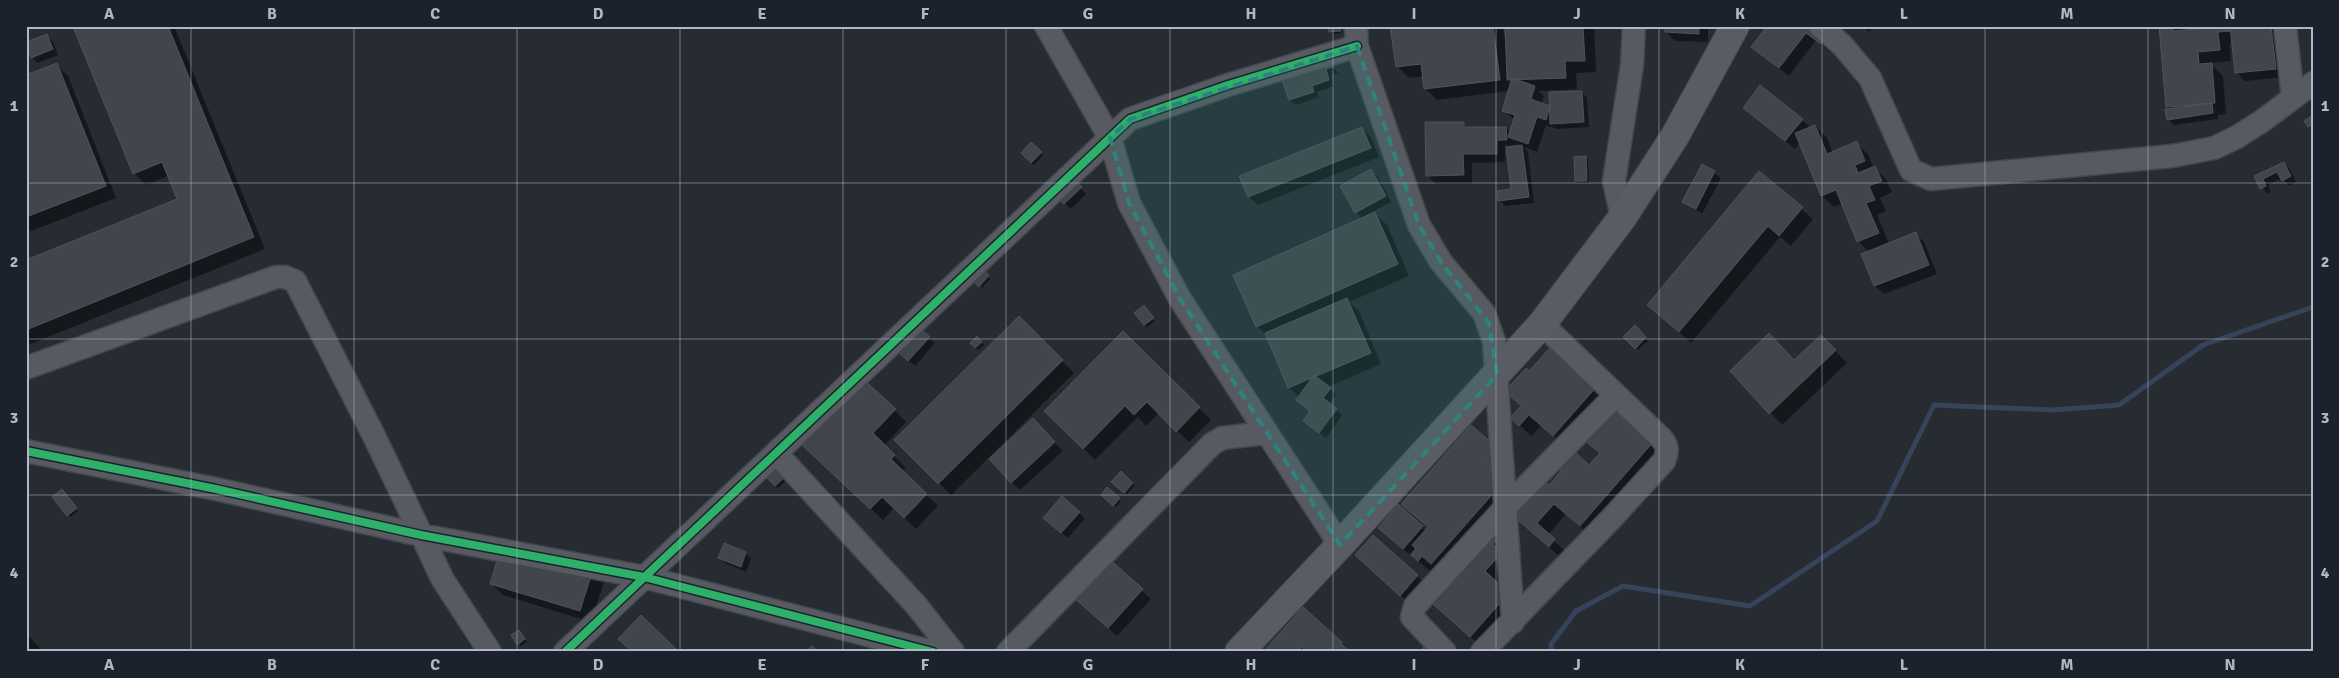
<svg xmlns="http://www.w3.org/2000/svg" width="2339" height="678" viewBox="0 0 2339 678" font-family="Signika,sans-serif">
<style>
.shadow{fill:#0007}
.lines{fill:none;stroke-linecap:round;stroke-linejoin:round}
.stream{stroke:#35445b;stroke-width:5}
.building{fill:#41454c;stroke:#4f535b}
.minor-casing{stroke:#43474c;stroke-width:25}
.major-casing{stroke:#444850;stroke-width:30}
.minor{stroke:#575a61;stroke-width:22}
.major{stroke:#595d63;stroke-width:28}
.cycleway-casing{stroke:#1b222d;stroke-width:11}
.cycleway{stroke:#2db169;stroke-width:8}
.marked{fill:#2f837f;fill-opacity:0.2;stroke:#2f837f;stroke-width:4;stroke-dasharray:10 6;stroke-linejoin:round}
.grid{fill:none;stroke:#b0b8c5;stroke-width:1;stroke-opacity:0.55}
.neatline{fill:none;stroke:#b0b8c5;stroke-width:2}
.grid-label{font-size:16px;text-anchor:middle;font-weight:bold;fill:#b0b8c5}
</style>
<rect width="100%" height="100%" fill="#272c33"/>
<path class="shadow" d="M84,26H174L265,249L26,346V261L178,199L168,176L146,185L134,173Z
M1329,26H1342V33L1332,34Z
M1392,26H1503L1504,37H1506V26H1594L1596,72L1576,73L1577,89L1538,91L1544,96L1541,104L1551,107L1582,92L1587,98L1589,127L1557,129L1546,125L1537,152L1523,147L1528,152L1534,203L1505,206L1499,200L1512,190L1507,145H1505V162L1472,163V184H1436L1427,175L1463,124L1468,128H1506L1511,133L1515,120L1503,110L1509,91L1437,100L1426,89L1424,76L1409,78L1397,66Z
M1666,26H1708V42L1675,41L1666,32Z
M1818,26L1837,43L1830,52L1816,40L1789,76L1753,47Z
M1861,26H1874L1869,32Z
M2160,26H2208V29L2229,28L2232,30L2231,26H2274L2284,77L2245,81L2236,72L2233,43H2230L2231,61L2210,63L2223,76L2226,114L2218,115V119L2174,125L2168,119L2171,110L2167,106Z
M47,36L53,42L58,55L37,63L32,57Z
M1330,62L1338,73L1331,75L1334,86L1317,92L1319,97L1296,105L1290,100Z
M57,65L68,76L116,198L26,233V76Z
M1754,116L1802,120L1811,128L1815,126L1827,138L1833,153L1856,143L1868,154L1874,168L1886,179L1892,192L1880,198L1886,211L1877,215L1889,244L1915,234L1924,242L1937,274L1884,294L1875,286L1863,254L1869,252L1858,241L1843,203L1834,207L1822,196L1800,142L1795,149Z
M1362,128L1371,137L1379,157L1258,205L1249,197Z
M1031,144L1043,155L1034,165L1022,153Z
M1586,157L1588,160L1589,183H1578L1576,181Z
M2284,163L2290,169L2296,182L2289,186L2282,178L2268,185L2271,192L2267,194L2256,177Z
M1703,166L1721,178L1702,214L1684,201Z
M1371,171L1377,176L1391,202L1366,215L1367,217L1375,214L1387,225L1409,276L1349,302L1359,311L1381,364L1328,387L1336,395L1329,404L1342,415L1326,438L1305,421L1311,412L1297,400L1300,398L1289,387L1268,337L1257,326L1363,219L1356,212Z
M1759,172L1813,219L1791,246L1780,237L1691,343L1649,305Z
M1071,178L1086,194L1071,209L1055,194Z
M978,268L990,279L982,288L970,277Z
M1146,310L1155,321L1147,327L1136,313Z
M1019,318L1074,373L951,495L896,440Z
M1635,327L1648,341L1638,350L1625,337Z
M1123,333L1211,420L1189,442L1159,413L1146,426L1138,417L1095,460L1046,411Z
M929,338L935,343L915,366L903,355Z
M977,338L984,345L978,350L971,343Z
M1833,348L1847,363L1782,425L1731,371L1795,362Z
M1529,373L1616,389L1566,446L1589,467L1601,454L1580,435L1672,446L1592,537L1566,514L1548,535L1566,552L1561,558L1517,519L1513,565L1496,583L1520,605L1482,647L1438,608L1445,575L1434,567L1430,571L1424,566L1413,555L1418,549L1416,547L1409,554L1385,533L1422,527L1426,531L1429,528L1414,515L1498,450L1499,474L1519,493L1549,487L1562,472L1553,463L1566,448L1542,425L1531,436L1512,418L1522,406Z
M895,410L906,422L884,446L906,468L902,472L938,506L916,529L894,508L883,520L815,455Z
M1042,429L1063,451L1020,490L1011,482Z
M1121,473L1135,486L1127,494L1113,482Z
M766,476L789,478L778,488Z
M1107,489L1121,501L1116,507L1102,495Z
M64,494L78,511L71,517L68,515Z
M1079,513L1085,518L1068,538L1051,523Z
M745,553L751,559L746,572L725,563L720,558Z
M1107,559L1151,599L1117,636L1082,604Z
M1366,564L1417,576L1426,585L1409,603Z
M592,570L604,582L591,622L503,595L491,583Z
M26,593L30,600L26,602Z
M1303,609L1349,652H1264Z
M26,633L40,648L35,652H26Z
M521,634L527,642L521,646L518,644Z"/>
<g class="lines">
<path class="stream" d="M1552,652L1551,644L1576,611L1623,586L1750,606L1877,521L1934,405L2053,410L2119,405L2203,345L2313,307"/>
</g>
<path class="building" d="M81,26H168L254,237L26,330V260L177,199L162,162L133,174L74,29Z
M1328,26H1340L1341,31L1329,32Z
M1390,26H1493L1500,80L1424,89L1421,64L1396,67Z
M1505,26H1583L1585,61H1565L1566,78L1507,80Z
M1665,26H1699V34L1665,32Z
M1767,26H1819L1829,34L1821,44L1806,33L1779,68L1751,47Z
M2159,26H2173V31L2230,26V31L2218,32L2220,50L2198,52L2199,64L2212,63L2215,103L2166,107Z
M2230,26H2271L2276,69L2235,73Z
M47,34L53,49L31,58L26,42Z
M1330,60L1333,67L1326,69L1329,80L1312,86L1314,92L1289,100L1281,77Z
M57,63L106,186L26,217V75Z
M1512,78L1535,86L1531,99L1550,106L1546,120L1537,117L1528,144L1508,137L1515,115L1502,111Z
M1760,85L1803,119L1785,141L1743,108Z
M1582,91L1584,122L1550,124L1549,92Z
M2212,103L2213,113L2167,120L2165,109Z
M2313,115V124L2308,127L2304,121Z
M1425,122H1464V127H1506L1507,140H1497V154H1463L1464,175L1426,176Z
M1815,125L1827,154L1857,141L1865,161L1855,165L1858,173L1875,166L1882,181L1869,186L1875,200L1866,203L1879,233L1857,242L1836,190L1821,196L1795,133Z
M1362,127L1371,148L1248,197L1239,176Z
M1031,142L1042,152L1031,163L1021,153Z
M1522,145L1529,197L1498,201L1497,191L1511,189L1506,147Z
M1586,156L1587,181H1575L1574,157Z
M2284,162L2291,176L2282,181L2277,172L2263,179L2266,186L2260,189L2254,176Z
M1702,164L1715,171L1696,209L1682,202Z
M1371,169L1386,196L1355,213L1340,186Z
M1759,171L1803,207L1779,236L1768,226L1679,332L1647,305Z
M1071,177L1082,187L1064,204L1053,194Z
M1375,212L1398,264L1256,327L1233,275Z
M1916,232L1929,265L1874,286L1861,254Z
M978,266L989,275L979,287L968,277Z
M1347,298L1371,353L1288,388L1265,333Z
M1144,305L1154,318L1144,325L1134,313Z
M1019,316L1063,360L938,484L894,440Z
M917,325L930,337L908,361L896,350Z
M1635,325L1646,337L1635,349L1623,337Z
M1123,331L1200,407L1176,432L1147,402L1134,415L1125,406L1083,449L1044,411Z
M1769,333L1794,360L1821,335L1836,350L1769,414L1730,371Z
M977,336L982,342L975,348L970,343Z
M1559,338L1606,376L1553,436L1529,415L1519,426L1510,418L1521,406L1505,391L1526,368L1529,371Z
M1314,375L1331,388L1323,398L1337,409L1319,433L1303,421L1310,411L1296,400Z
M863,379L896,409L873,433L895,455L891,459L927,494L904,518L882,497L870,509L801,444Z
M1615,393L1661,433L1580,526L1554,504L1537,523L1555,539L1549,547L1504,508L1535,472L1549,485L1561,471L1551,463L1567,445L1589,465L1600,453L1578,435Z
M1033,418L1055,442L1011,483L989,459Z
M1471,425L1499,449L1488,462L1506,479L1431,564L1422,556L1418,561L1411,555L1416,549L1412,545L1428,527L1401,504Z
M777,464L787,475L775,486L764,475Z
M1121,471L1133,483L1124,493L1111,482Z
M1107,487L1120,498L1113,506L1101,495Z
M62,489L77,508L67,516L52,497Z
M1062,496L1080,512L1061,533L1043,518Z
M1398,504L1423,526L1403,549L1378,528Z
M1490,520L1504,532L1493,544L1502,553L1485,571L1509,593L1470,637L1425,597Z
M1373,535L1418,575L1400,596L1355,555Z
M503,541L593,569L580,611L490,584Z
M724,543L746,552L741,567L718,558Z
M1107,557L1143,589L1108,628L1072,596Z
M1303,607L1342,642L1341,644L1350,652H1307L1302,647L1298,652H1263Z
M641,615L679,652H632L618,639Z
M519,630L525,639L517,645L511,635Z
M1428,642L1439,652H1420Z
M812,646L819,652H806Z"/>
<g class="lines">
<defs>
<path id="minor" d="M1046,26L1110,138L1129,203L1180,299L1340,545
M1356,26L1357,46L1419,225L1441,262L1484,313L1494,341L1513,622
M1820,26L1842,45L1870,78L1911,170L1931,179L2172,156L2214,148L2237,137L2262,121L2313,83
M2285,26L2293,98
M1622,218L1614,181L1632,65L1634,26
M26,368L276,277H285L295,281L374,436L443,580L490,652
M26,451L216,489L421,535L644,577L933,652
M776,453L916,605L953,652
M565,652L1130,119L1228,85L1357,46
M1008,652L1212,444L1222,438L1266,433
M1445,652L1412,617L1415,606L1504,509L1616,395
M1482,652L1611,519L1664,461C1668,451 1668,446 1661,438L1542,324"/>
<path id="major" d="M1239,652L1340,545L1542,324L1622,218L1675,136L1735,26"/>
</defs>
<use href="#minor" class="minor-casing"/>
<use href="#major" class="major-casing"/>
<use href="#minor" class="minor"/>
<use href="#major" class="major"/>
<defs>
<path id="cycleway" d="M26,451L216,489L421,535L644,577L933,652
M565,652L1130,119L1228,85L1357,46"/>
</defs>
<use href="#cycleway" class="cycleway-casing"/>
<use href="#cycleway" class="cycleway"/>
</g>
<path class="marked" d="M1357,46L1419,225L1441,262L1489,323L1497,375L1340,545L1180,299L1129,203L1110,138L1130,119Z"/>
<path class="grid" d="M191,26V652M354,26V652M517,26V652M680,26V652M843,26V652M1006,26V652M1170,26V652M1333,26V652M1496,26V652M1659,26V652M1822,26V652M1985,26V652M2148,26V652M26,183H2313M26,339H2313M26,495H2313"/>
<rect width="2339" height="678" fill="none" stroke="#1b222d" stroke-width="55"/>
<rect x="28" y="28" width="2284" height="622" class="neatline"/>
<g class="grid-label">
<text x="109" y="19">A</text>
<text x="272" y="19">B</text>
<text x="435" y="19">C</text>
<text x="598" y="19">D</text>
<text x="762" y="19">E</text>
<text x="925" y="19">F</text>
<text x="1088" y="19">G</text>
<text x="1251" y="19">H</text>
<text x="1414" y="19">I</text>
<text x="1577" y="19">J</text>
<text x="1740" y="19">K</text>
<text x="1904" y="19">L</text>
<text x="2067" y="19">M</text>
<text x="2230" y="19">N</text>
<text x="14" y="111">1</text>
<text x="2325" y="111">1</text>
<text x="14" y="267">2</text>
<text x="2325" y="267">2</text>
<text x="14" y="423">3</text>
<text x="2325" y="423">3</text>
<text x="14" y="578">4</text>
<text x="2325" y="578">4</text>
<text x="109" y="670">A</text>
<text x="272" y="670">B</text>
<text x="435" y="670">C</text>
<text x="598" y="670">D</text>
<text x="762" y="670">E</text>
<text x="925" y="670">F</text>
<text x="1088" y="670">G</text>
<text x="1251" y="670">H</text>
<text x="1414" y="670">I</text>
<text x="1577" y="670">J</text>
<text x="1740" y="670">K</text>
<text x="1904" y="670">L</text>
<text x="2067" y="670">M</text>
<text x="2230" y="670">N</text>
</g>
</svg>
